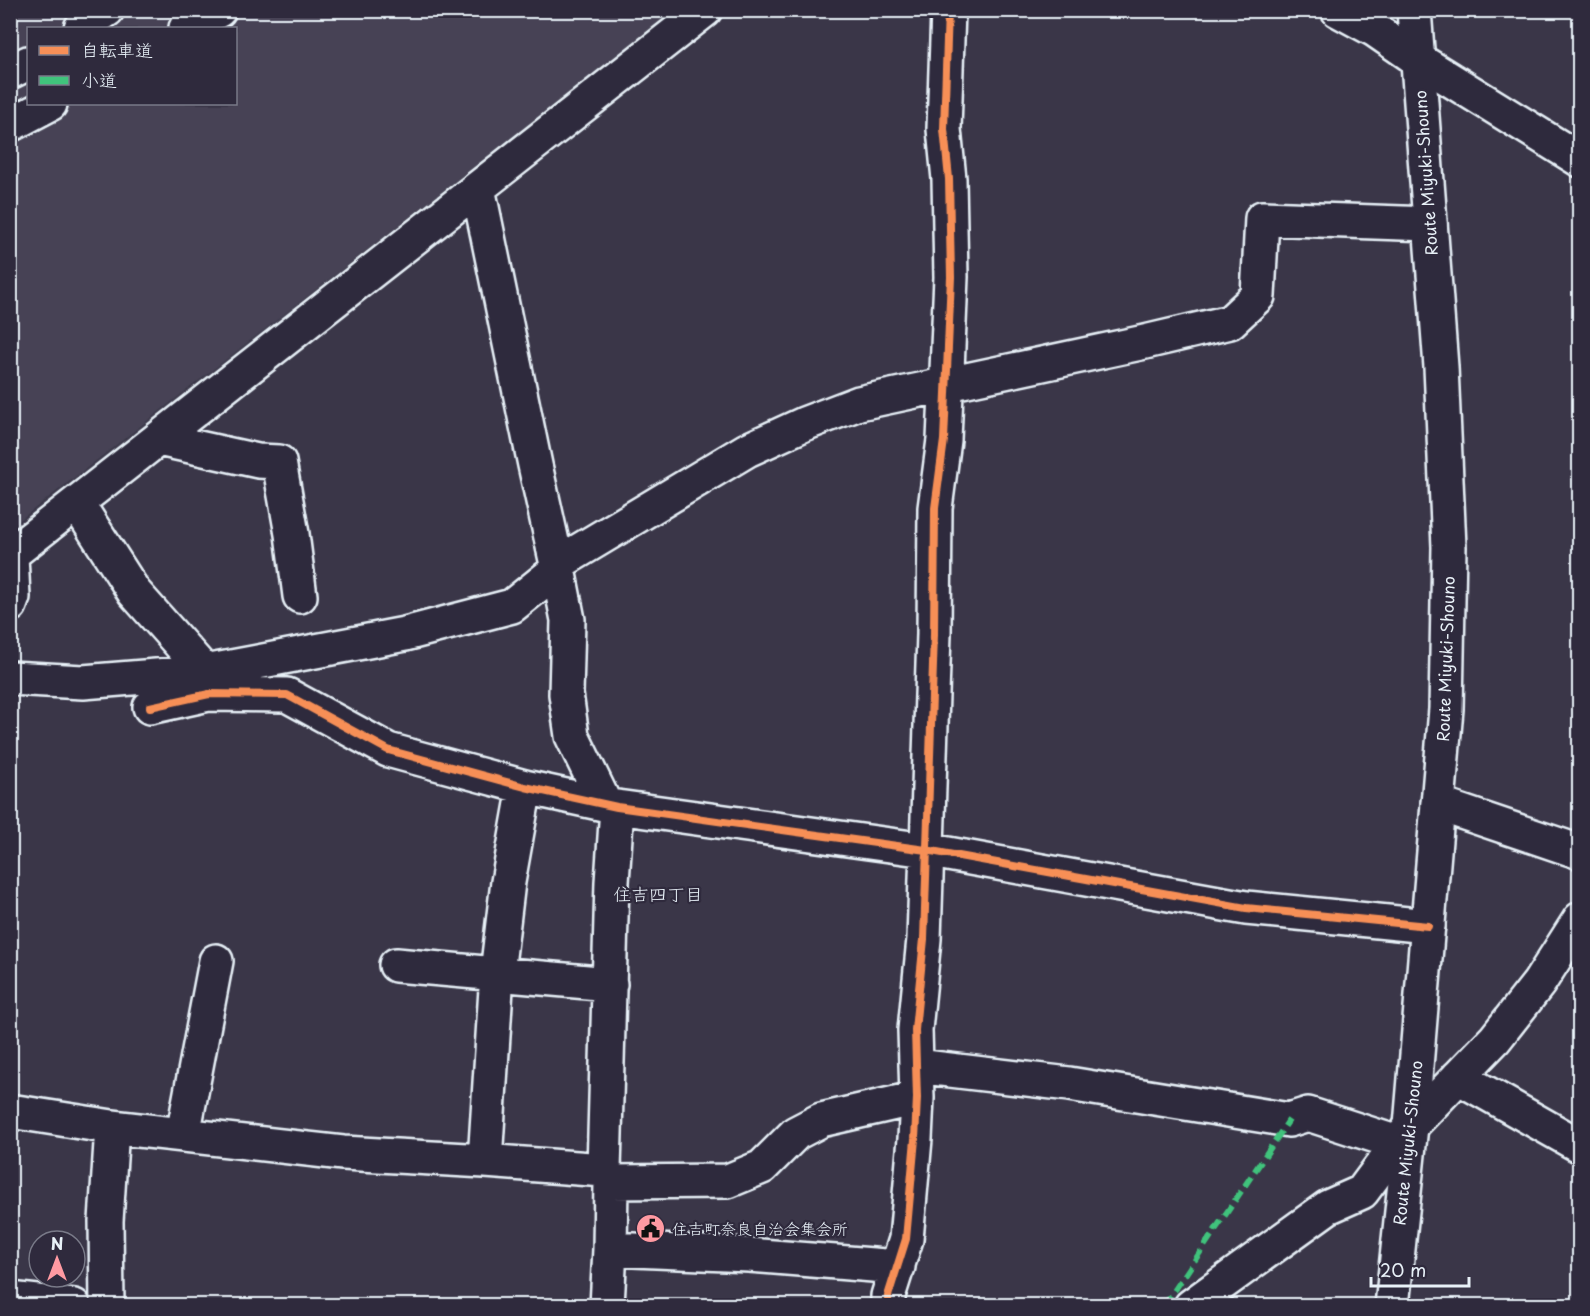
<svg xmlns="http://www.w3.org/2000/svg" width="1590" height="1316" viewBox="0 0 1590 1316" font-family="'Playpen Sans','Klee One',sans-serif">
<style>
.built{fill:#464354;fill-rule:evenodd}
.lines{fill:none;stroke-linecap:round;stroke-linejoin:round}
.minor-casing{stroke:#e8f1f8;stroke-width:38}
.major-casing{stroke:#e8f1f8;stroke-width:38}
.minor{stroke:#2f2a3d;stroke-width:33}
.major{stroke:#2f2a3d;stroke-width:33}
.quiet{stroke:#40c37c;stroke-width:6;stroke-dasharray:12 6;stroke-linecap:butt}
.cycleway-casing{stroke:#2f2a3d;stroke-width:11}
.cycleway{stroke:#f78f57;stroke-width:8}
.labels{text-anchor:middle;stroke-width:4.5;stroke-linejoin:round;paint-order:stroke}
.street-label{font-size:16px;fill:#e8f1f8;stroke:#2f2a3d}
.poi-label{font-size:16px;fill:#e8f1f8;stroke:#2f2a3d;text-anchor:start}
.neighbourhood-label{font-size:18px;fill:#e8f1f8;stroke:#2f2a3d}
</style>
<rect width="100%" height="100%" fill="#3a3648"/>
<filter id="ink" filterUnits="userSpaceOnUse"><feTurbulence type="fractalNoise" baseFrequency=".0167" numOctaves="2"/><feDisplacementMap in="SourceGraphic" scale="12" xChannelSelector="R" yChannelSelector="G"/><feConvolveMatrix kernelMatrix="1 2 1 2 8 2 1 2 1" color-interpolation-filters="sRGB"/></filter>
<g filter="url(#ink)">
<path class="built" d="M11,11H674L11,527ZM28,28H236V104H28Z"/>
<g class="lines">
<defs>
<path id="minor" d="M1338,10L1375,30L1417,59L1580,160
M81,28L107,10
M186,28L219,10
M10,72L28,63
M10,125L50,104
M478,188L535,465L558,569L568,620L566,694L572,736L605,804
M158,439L258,461L279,462L292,534L300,596
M77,503L134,592L205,672L208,688
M10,555L705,10
M557,564L747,450L804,424L859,403L1145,342L1230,322L1258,296L1262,218L1430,224
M10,605L13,597L11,555
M10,678L83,682L205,672L405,634L512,606L558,569
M150,707L209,694L287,695L388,750L525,787L617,807L926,850L1246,908L1428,926
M1438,804L1580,852
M396,965L610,984
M916,1066L1069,1084L1289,1120L1308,1114L1398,1143
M1458,1077L1580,1146
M10,1111L112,1127L343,1153L485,1161L604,1170
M183,1135L216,961
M485,1161L497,973L508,882L525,787
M611,1182L728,1181L762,1167L796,1133L821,1120L917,1098
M610,1249L749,1255L898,1267
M10,1299L74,1306
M107,1306L106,1221L112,1127
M607,1306L610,1249L611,1182L604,1170L612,882L617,807
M888,1306V1296L906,1239L915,1139L917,1098L915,1030L924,939L934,634L935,508L944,440L951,277L949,179L944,129L948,10
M1191,1306L1328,1207L1362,1192L1411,1126L1495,1039L1539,983L1580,919"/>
<path id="major" d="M1392,1306L1411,1126L1446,709L1449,547L1441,367L1414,10"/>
</defs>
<use href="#minor" class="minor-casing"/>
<use href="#major" class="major-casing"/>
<use href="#minor" class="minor"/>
<use href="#major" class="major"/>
<path class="quiet" d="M1167,1306L1166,1303L1289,1120"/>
<defs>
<path id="cycleway" d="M150,707L209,694L287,695L388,750L525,787L617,807L926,850L1246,908L1428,926
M888,1306V1296L906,1239L915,1139L917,1098L915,1030L924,939L934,634L935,508L944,440L951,277L949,179L944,129L948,10"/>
</defs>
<use href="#cycleway" class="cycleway-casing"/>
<use href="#cycleway" class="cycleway"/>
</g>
</g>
<defs>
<symbol id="civic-disc" viewBox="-11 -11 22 22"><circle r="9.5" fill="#ff9aa2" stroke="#2f2a3d"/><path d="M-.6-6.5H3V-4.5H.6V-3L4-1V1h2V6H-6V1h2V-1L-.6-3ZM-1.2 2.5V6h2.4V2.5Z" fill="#111"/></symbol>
</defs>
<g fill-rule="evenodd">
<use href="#civic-disc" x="634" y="1212" width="33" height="33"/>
</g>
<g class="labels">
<g class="street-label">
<text transform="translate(1426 173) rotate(-94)" y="6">Route Miyuki-Shouno</text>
<text transform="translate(1446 659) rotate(-88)" y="6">Route Miyuki-Shouno</text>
<text transform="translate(1408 1143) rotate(-84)" y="6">Route Miyuki-Shouno</text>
</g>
<g class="poi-label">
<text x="672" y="1235">住吉町奈良自治会集会所</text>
</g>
<g class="neighbourhood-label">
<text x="658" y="901">住吉四丁目</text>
</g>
</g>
<rect width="1590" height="1316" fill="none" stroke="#2f2a3d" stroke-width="36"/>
<rect x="18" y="18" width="1554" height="1280" fill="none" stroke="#e8f1f8" stroke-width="2" filter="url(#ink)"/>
<rect x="27" y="27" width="210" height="78" fill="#2f2a3d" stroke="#797a88" stroke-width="1.5"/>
<rect x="39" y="46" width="30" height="9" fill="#f78f57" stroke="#797a88" stroke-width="1.5"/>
<text x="81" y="57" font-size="18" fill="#e8f1f8">自転車道</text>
<rect x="39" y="76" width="30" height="9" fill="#40c37c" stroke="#797a88" stroke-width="1.5"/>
<text x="81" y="87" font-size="18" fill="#e8f1f8">小道</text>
<g transform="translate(57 1259)"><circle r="28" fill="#2f2a3d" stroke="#797a88" stroke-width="1.5"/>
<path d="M0-4.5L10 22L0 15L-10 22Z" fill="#ff9aa2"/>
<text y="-9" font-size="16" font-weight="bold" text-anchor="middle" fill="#e8f1f8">N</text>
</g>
<path d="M1371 1277v9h98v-9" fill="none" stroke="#e8f1f8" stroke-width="3"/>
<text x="1380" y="1277" font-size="18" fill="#e8f1f8" stroke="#2f2a3d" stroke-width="4.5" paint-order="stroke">20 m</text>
</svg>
